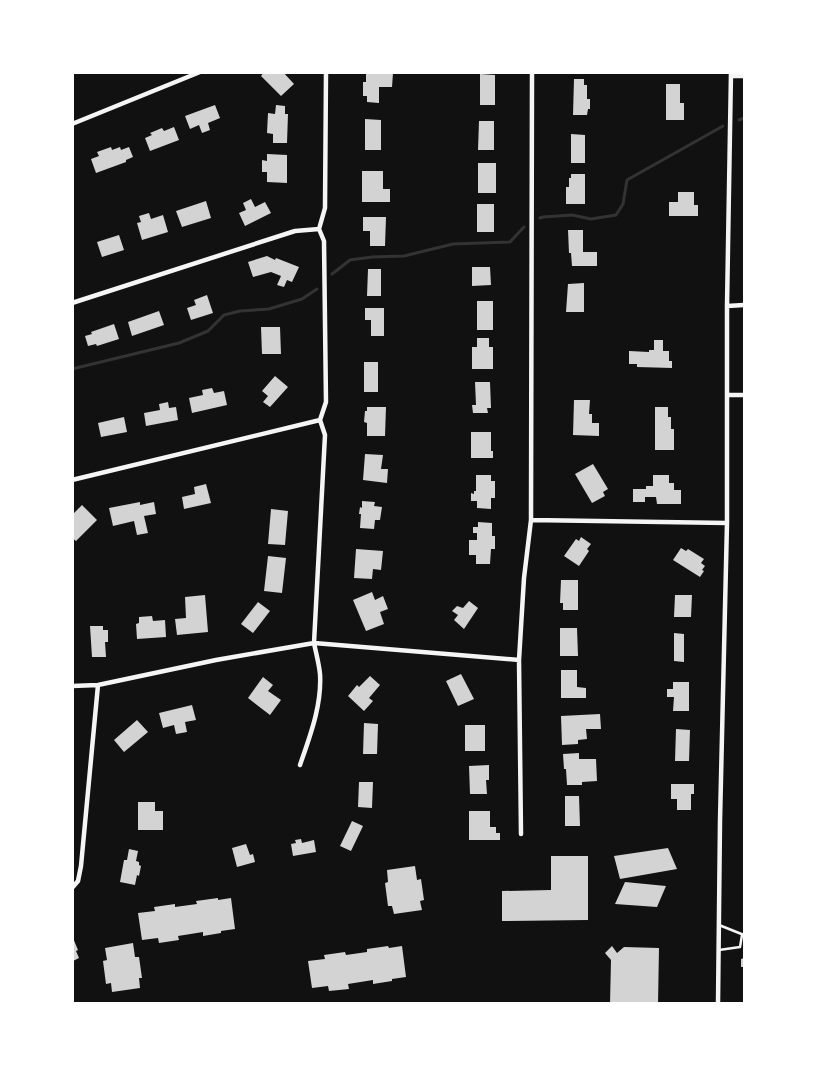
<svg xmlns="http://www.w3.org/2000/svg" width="817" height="1076" viewBox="0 0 817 1076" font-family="'Source Sans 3',sans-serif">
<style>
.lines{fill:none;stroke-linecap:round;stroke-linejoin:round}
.stream{stroke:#333;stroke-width:3}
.building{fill:#d3d3d3}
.service{stroke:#f5f5f5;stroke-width:2.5}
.minor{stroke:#f5f5f5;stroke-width:4.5}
</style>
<rect width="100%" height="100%" fill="#111"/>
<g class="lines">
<path class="stream" d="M739,120L744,118
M540,218L543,217L572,215L591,219L616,215L623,204L627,180L723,126
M332,274L350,260L372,257L404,256L453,244L510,242L524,227
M72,369L179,343L208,331L224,315L240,311L269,309L302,299L317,289"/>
</g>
<path class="building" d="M264,72H283L294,84L281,96L261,76Z
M366,73H393L392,87H379V103L367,102V96H363V82H366Z
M480,74L495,75V105H480Z
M574,79H584V85H587V99H590V109H588L587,115H573Z
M666,84H680V103H684V120H666Z
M215,105L220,118L208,123L210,130L202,133L199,125L190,129L185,116Z
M276,105L285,106V114H288L287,143H273V134L267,133L268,113L275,114Z
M365,119L381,120V150H365Z
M479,121H494V150H478Z
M174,127L179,140L150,151L145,138L152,135L150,133L162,128L164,131Z
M571,134L585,135V163H571Z
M111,147L112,150L120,147L121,150L129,147L133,157L126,160V162L96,173L91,159L99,156L97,152Z
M267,154L287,155V183L267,182V172H262V160L267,161Z
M478,163H496V193H478Z
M362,171H383V189H390V202H362Z
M571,174H585V204H566V187H569V178H571Z
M678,192H694V205H698V216H669V202H678Z
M251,199L255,207L265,202L271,213L245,226L239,213L246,210L243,203Z
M206,201L211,218L182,227L176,211Z
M477,204H494V232H477Z
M149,213L151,219L163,215L168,232L142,240L137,223L141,222L139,216Z
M363,217H386L385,246H370V231H363Z
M568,230H583V252H597V266H572L571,253H569Z
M119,235L124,250L102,257L97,242Z
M267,256L275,260L276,258L299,267L292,282L287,280L284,287L277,285L281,276L271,272L253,277L248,262Z
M472,267H490L491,285L472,286Z
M368,269H381V296H367Z
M584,283V312H566L568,284Z
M207,295L213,313L191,320L187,308L196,305L194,300Z
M477,301H493V330H477Z
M365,308H384V336H371V320H365Z
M159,311L164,325L132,336L128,322Z
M114,324L119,339L97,346L96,344L88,346L85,336L92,334L91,332Z
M261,327H280L281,354H262Z
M477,338H489V347H493V369H472V347H477Z
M654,340H663V351H669V361H672V368L637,367V364H629V351L649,352V350H654Z
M364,362H378V392H364Z
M275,376L288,387L270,407L263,402L268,396L262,391Z
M475,382H490L491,408H487L488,413H473L472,405H476Z
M212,388L214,393L224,391L227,405L192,413L189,398L203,395L202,390Z
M574,400H590L589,414H592V423H599V436L573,435Z
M168,402L169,408L176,407L178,420L146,426L144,413L160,410L159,404Z
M367,407H386L385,436H367V423L364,422L365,411H367Z
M655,407H668V417H671V429H674V450H655Z
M124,417L127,432L101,437L98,423Z
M471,432H491V451H493V458H471Z
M365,454L383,455L381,469H388L387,483L363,480Z
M593,464L608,489L603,492L605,496L592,503L575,474Z
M476,475H491V481H495V498H491V509L477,508V501H471V493L474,494V491H476Z
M653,475H669V483H674V490H681V504H657L656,497H645V502H633V489H646V486H653Z
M206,484L211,503L184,509L182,497L195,494L194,487Z
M362,501L375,502L374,506L382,507L380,520H375L374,529L360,528L361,514H359L360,507L362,508Z
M140,502V505L154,502L156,514L144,516L148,533L137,535L134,521L113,526L109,508Z
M82,505L97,520L76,541L72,538V515Z
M271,509L288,511L285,545L268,544Z
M478,522L492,523V536H495V549H491L490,564H476V555H469V540H477V533H473V527H478Z
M581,537L591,544L587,549L589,551L579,566L564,556L576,539L579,541Z
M681,548L686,551L688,549L704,559L701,563L705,566L702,570L704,571L700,577L673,560Z
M356,549L383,551L381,570L373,569L372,579L354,578Z
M268,556L286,558L282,593L264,591Z
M561,580H578V610H563V603H560Z
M372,592L375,600L383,596L388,609L380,612L384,624L366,631L353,600Z
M205,595L208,632L177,635L175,619L186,618L185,597Z
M675,595H692L691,617H674Z
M469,601L478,608L464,629L454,620L458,615L452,611L457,606L463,608Z
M258,602L270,611L253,633L241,624Z
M152,616L153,621L165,620L166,637L137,639L136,624L139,623V617Z
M90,626H103V630H108V642H105L106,657H92Z
M560,628H577L578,656H560Z
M674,633L684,634V662L674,661Z
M561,670H577V687L586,688V698H561Z
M461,674L474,699L458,706L446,681Z
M370,676L380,685L369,698L373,701L364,711L348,696L357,685L359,687Z
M263,677L273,685L268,691L281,700L270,715L248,698Z
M673,682H689V711H673L674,697H667V689H673Z
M192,705L196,720L185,722L187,732L176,734L174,725L163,728L159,713Z
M600,714L601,729H586L587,739L578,740V744L562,745L561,716Z
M137,720L148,732L124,752L114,740Z
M364,723L378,724L377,754H363Z
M465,725H485V751H465Z
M676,729L690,730L689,761H675Z
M579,753V759H596L597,781L582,782V785H567L566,769H564L563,754Z
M489,765V780H486L487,794H470L469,766Z
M359,782H373L372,808L358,807Z
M671,784H694V794H691V810H677V799H671Z
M565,796H579L580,826H565Z
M138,802H155V811H163V830H138Z
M469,811H490V827H496V833H500V840H469Z
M352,821L363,826L351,851L340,846Z
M301,839L302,843L314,840L316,852L293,856L291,844L296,843L295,840Z
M246,844L250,855L253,854L255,862L237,867L232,848Z
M668,848L677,869L620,879L614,856Z
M129,849L138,851L136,861L139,862V865L141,866L139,876L137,875L135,885L120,882L124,860H127Z
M551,856H588V920L502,921V891L551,890Z
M415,866L417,880L421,879L424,900L420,901L422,910L394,914L392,906H388L385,883L388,882L387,870Z
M625,882L666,886L657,907L615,904Z
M218,898V900L231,898L235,929L221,931V933L203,936V932L178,936L179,940L159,943L158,938L142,940L138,913L155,911L154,907L175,904V907L197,904L196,901Z
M73,938L78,950L76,951L79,958L73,961Z
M133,943L135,957H139L142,978H139L140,988L112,992L111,983L106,984L103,961L107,960L105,948Z
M388,946L389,948L402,946L406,977L392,979V981L373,984V980L348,984L349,989L329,991L328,986L312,988L308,961L325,959L324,955L345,952L346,955L367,952V949Z
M612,946L617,953L624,947L659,948L658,1004H610L611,960L605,953Z
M744,958V967H741V959Z"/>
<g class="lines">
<path class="service" d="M719,925L744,935
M719,950L740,947L742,935"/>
<path class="minor" d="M731,76H744
M72,124L200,72
M72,303L295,231L319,229
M727,306L744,305
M728,395H744
M72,480L320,420
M531,520L727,523
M72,686L98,685L216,660L314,643L519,660
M300,765C310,736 322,705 320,674C319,664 316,653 314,643L325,435L320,420L326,402L324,241L319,229L325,208L326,72
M521,834L519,660L524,578L531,520L532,72
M72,888L78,881L81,866L98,685
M718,1004L720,821L727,523V306L731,72"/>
</g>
<rect width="817" height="1076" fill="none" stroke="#ffffff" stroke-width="148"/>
</svg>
